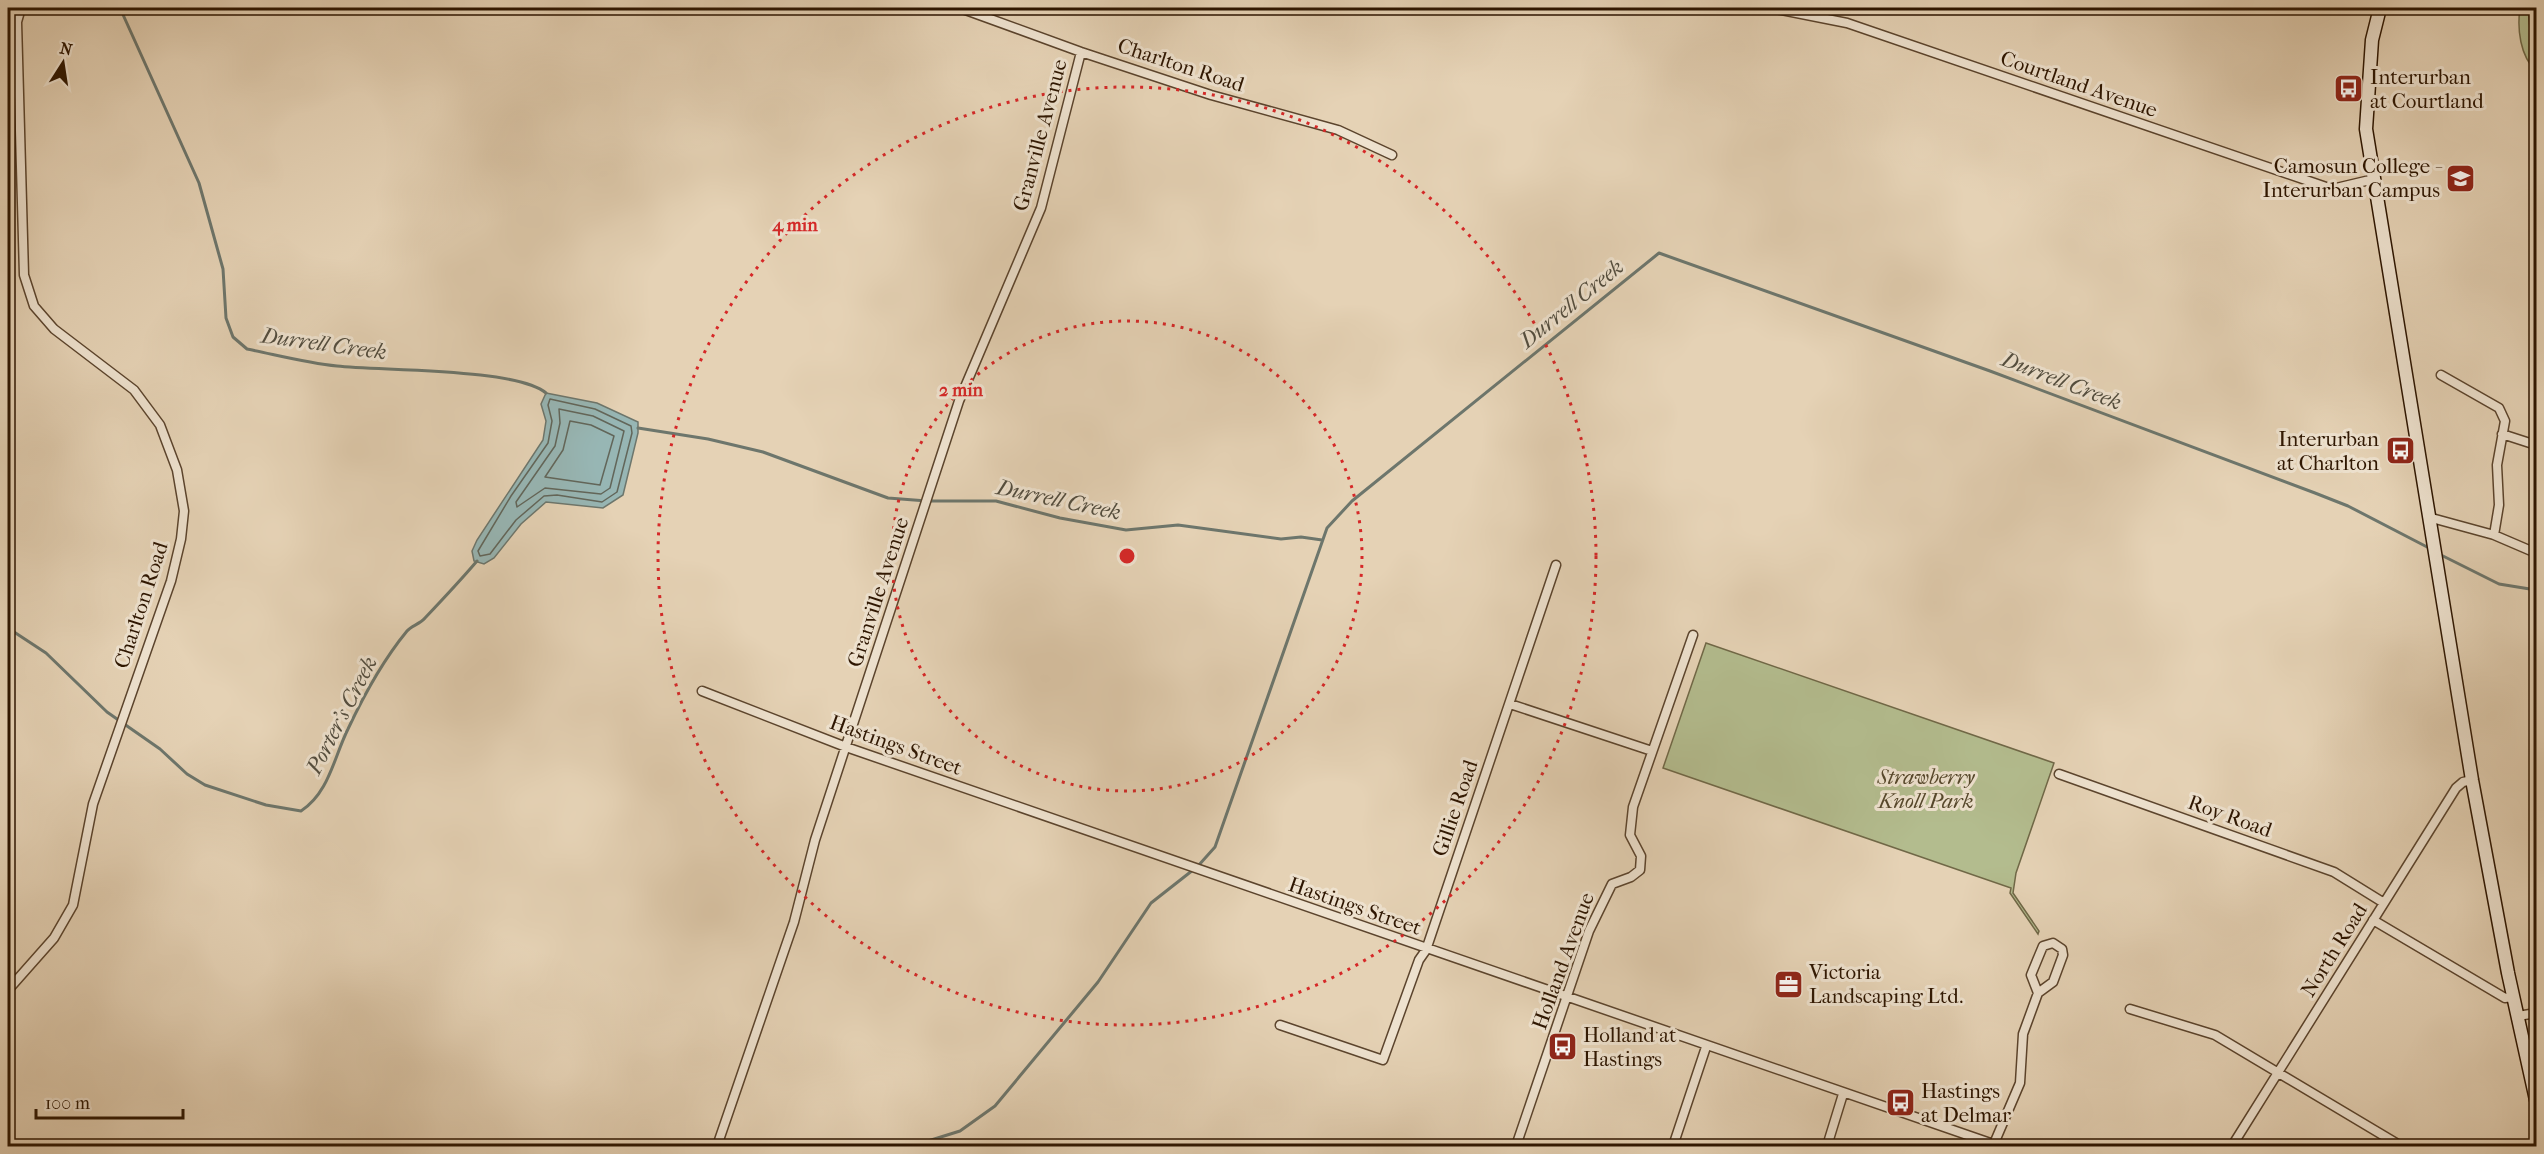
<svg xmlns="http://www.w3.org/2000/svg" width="2544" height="1154" viewBox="0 0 2544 1154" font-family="'IM FELL French Canon',serif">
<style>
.green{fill:#b3bc8e;stroke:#706847;stroke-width:1.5}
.water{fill:#97b6b4;stroke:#6d766c;stroke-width:1.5}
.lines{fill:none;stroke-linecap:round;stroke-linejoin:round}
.shore{stroke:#62665a;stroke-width:1.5}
.stream{stroke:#6d766c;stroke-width:3}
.minor-casing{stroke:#5b442d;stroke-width:11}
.secondary-casing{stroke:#2d1500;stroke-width:15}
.minor{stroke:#eee2cf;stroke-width:8}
.secondary{stroke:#eee2cf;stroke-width:12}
.ring{fill:none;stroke:#d62828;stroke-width:3;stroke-dasharray:3 6}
.labels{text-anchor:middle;stroke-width:6;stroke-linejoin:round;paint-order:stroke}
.street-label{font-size:21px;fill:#2d1500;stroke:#eee2cf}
.poi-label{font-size:21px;fill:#2d1500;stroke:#eee2cf;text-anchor:start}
.park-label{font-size:21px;font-style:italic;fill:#55472b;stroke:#eee2cf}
.water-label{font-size:22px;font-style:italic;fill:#524d3f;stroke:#eee2cf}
.centre{fill:#d62828;stroke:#eee2cf;stroke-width:3}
.ring-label{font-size:18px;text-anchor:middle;font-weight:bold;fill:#d62828;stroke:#eee2cf;stroke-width:6;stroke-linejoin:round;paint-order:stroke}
</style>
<rect width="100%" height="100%" fill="#e5d2b5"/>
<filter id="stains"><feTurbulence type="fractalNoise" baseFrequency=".00333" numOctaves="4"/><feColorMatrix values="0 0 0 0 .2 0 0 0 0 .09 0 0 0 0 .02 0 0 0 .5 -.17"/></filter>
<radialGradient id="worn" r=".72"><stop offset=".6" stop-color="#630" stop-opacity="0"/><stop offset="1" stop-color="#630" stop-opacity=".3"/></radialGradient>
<path class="green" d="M2520,8H2529C2527,31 2537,49 2536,71C2520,56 2517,29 2520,8Z
M1706,643L2054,763L2016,873L2013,893L2039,931L2038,934L2010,893L2011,888L1663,768Z"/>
<path class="water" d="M546,393L597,403L638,422V433L623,495L603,508L546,502L521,524L494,558L484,564L474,561L472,551L477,540L543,440L546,421L541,404Z"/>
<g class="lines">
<path class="shore" d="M550,399L595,409L631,426L632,433L617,492L602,502L557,495L544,496L516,520L490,554L480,556L478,551L511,496L548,443L552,421L548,405Z
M559,409L593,416L624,431L610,488L601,494L545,488L517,507L516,502L555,446L560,423Z
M570,421L591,425L614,436L600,485L545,477L563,450Z"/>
<path class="stream" d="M120,8L199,183L223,269L226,318L233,337L247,349C277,355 307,363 337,366C382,371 516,368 546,393
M638,428L708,439L763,452L888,498L927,501H996L1060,518L1126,530L1178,525L1281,539L1301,537L1322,540
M2439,554L2499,584L2536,590
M8,628L46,653L107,712L160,749L187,774L205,785L266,805L301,811C329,793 334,757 348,729C363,697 384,659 407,631C411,626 420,624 425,618C443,599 460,581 477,561
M1198,866L1215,847L1327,528L1352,501L1659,253L1990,371L2315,493L2348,506L2431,549
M912,1146L960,1131L995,1106L1098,982L1151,903L1193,870"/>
<defs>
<path id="minor" d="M960,8L1081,52L1211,95L1338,130L1392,155
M1771,8L1847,23L2332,189L2374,179
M2441,375L2499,408L2505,421L2497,465L2499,505L2494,535
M2502,434L2536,445
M2428,517L2494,535L2536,553
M702,691L846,747L1999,1146
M1510,704L1652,751
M2059,774L2334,872L2384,903
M2373,920L2505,998L2514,997
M8,990L54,938L73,905L93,804L171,581L181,539L184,511L177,470L160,425L134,390L54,329L34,306L24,275L17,22L21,8
M2130,1009L2215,1035L2401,1146
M2518,1016L2530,1014L2536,1018
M1280,1025L1383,1060L1419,960L1426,950L1556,565
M717,1146L794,922L815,840L959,401L1041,208L1081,52
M1516,1146L1589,931L1612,884L1631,877L1640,870L1641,856L1630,835L1633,807L1693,635
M1673,1146L1706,1047
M1827,1146L1843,1094
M1993,1146L2020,1083L2023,1034L2038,993L2053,982L2063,955L2062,949L2053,943L2043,946L2031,975L2038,993
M2232,1146L2456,788L2463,782L2472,780"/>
<path id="secondary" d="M2380,8L2372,40L2366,129L2472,780L2508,973L2536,1100"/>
</defs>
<use href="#minor" class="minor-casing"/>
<use href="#secondary" class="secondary-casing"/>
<use href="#minor" class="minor"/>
<use href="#secondary" class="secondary"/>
</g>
<g class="ring">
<circle cx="1127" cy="556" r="235"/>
<circle cx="1127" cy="556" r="469"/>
</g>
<defs>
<symbol id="bus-square" viewBox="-11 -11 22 22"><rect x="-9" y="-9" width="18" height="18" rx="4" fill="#8f2418" stroke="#eee2cf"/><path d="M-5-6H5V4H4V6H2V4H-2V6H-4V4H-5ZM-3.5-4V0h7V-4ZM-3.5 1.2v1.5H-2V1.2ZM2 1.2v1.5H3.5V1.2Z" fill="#fff"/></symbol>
<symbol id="university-square" viewBox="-11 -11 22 22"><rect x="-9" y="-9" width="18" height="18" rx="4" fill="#8f2418" stroke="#eee2cf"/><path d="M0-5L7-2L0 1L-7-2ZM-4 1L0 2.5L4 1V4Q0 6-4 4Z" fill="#fff"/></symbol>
<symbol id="office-square" viewBox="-11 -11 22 22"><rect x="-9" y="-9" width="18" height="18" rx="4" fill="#8f2418" stroke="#eee2cf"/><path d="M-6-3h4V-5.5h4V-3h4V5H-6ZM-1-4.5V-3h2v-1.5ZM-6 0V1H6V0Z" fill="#fff"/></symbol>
</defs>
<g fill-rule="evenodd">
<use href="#bus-square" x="2332" y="72" width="33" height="33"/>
<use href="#university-square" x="2444" y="162" width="33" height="33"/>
<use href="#bus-square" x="2384" y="434" width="33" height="33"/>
<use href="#office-square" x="1772" y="968" width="33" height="33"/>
<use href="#bus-square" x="1546" y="1030" width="33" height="33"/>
<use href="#bus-square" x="1884" y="1086" width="33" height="33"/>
</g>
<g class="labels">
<g class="street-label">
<text transform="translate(1181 65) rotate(18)" y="7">Charlton Road</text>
<text transform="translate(2079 84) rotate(19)" y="7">Courtland Avenue</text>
<text transform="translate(1040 135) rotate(-75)" y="7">Granville Avenue</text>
<text transform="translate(878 592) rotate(-72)" y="7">Granville Avenue</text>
<text transform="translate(141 605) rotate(-72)" y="7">Charlton Road</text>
<text transform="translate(896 745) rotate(20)" y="7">Hastings Street</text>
<text transform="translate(1455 808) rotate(-71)" y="7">Gillie Road</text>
<text transform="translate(2230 816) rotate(20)" y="7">Roy Road</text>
<text transform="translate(1355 906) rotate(19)" y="7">Hastings Street</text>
<text transform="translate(2334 950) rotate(-58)" y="7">North Road</text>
<text transform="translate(1563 961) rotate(-70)" y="7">Holland Avenue</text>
</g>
<g class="poi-label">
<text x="2370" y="84">Interurban<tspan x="2370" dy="24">at Courtland</tspan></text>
<text x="2440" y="173" text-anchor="end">Camosun College -<tspan x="2440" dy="24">Interurban Campus</tspan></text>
<text x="2379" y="446" text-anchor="end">Interurban<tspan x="2379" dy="24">at Charlton</tspan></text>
<text x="1809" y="979">Victoria<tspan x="1809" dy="24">Landscaping Ltd.</tspan></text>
<text x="1583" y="1042">Holland at<tspan x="1583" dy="24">Hastings</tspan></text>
<text x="1921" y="1098">Hastings<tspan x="1921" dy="24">at Delmar</tspan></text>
</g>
<g class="park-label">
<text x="1926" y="784">Strawberry<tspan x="1926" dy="24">Knoll Park</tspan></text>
</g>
<g class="water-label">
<text transform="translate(1571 303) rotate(-39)" y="8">Durrell Creek</text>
<text transform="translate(324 343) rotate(8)" y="8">Durrell Creek</text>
<text transform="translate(2062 380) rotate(21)" y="8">Durrell Creek</text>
<text transform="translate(1059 499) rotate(12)" y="8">Durrell Creek</text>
<text transform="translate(341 715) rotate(-63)" y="8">Porter's Creek</text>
</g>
</g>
<circle cx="1127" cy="556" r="9" class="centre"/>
<g class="ring-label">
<text x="795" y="231">4 min</text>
<text x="961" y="396">2 min</text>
</g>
<rect width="2544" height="1154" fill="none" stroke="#e5d2b5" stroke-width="30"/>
<rect x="9" y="9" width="2526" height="1136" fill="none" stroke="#2d1500" stroke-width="3"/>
<rect x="15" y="15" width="2514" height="1124" fill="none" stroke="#2d1500" stroke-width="1.5"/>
<g transform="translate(63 63) rotate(12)" stroke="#eee2cf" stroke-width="4.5" paint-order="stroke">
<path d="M0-4.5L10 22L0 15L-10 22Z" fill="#2d1500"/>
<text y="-9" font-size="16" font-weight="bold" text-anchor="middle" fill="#2d1500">N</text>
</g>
<path d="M36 1109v9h147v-9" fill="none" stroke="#2d1500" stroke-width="3"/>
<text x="45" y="1109" font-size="18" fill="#2d1500" stroke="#eee2cf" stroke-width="4.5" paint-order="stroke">100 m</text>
<rect width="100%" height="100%" filter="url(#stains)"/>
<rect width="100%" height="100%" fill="url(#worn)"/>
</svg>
